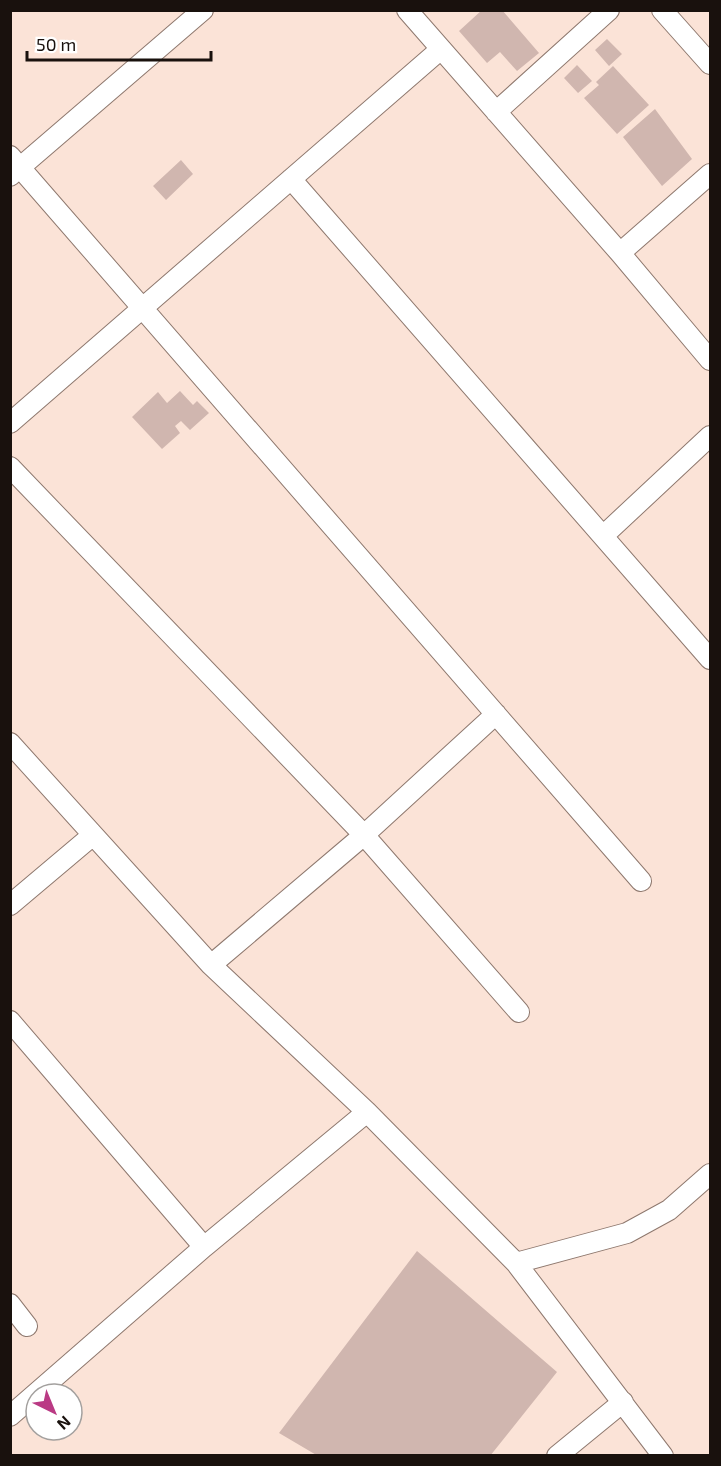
<svg xmlns="http://www.w3.org/2000/svg" width="721" height="1466" viewBox="0 0 721 1466" font-family="'Exo 2',sans-serif">
<style>
.building{fill:#d0b6af}
.lines{fill:none;stroke-linecap:round;stroke-linejoin:round}
.street-casing{stroke:#8e786e;stroke-width:22}
.street{stroke:#fff;stroke-width:20}
</style>
<rect width="100%" height="100%" fill="#fbe3d7"/>
<path class="building" d="M482,10H502L539,53L517,71L500,52L487,63L459,31Z
M607,39L622,54L609,66L595,50Z
M577,65L592,81L578,93L564,78Z
M613,66L649,105L617,134L584,98L599,85L596,82Z
M655,109L692,159L662,186L623,137Z
M181,160L193,174L166,200L153,186Z
M180,391L193,405L197,401L209,413L190,430L181,421L175,426L180,433L162,449L132,417L158,392L167,403Z
M417,1251L557,1372L490,1456H318L279,1433Z"/>
<g class="lines">
<defs>
<path id="street" d="M407,10L620,253L710,360
M662,10L710,64
M496,112L609,10
M10,156L641,881
M10,176L203,10
M291,179L710,659
M620,253L710,174
M10,423L441,49
M10,467L364,835L496,714
M603,536L710,436
M10,743L211,965L367,1112L516,1263L663,1456
M10,905L93,835
M211,965L364,835L519,1012
M10,1021L204,1247
M516,1263L627,1233L669,1210L710,1174
M10,1304L27,1326
M10,1416L204,1247L367,1112
M557,1456L623,1402"/>
</defs>
<use href="#street" class="street-casing"/>
<use href="#street" class="street"/>
</g>
<rect width="721" height="1466" fill="none" stroke="#19110d" stroke-width="24"/>
<g transform="translate(54 1412) rotate(137)"><circle r="28" fill="#ffffff" stroke="#a3a09e" stroke-width="1.5"/>
<path d="M0-4.5L10 22L0 15L-10 22Z" fill="#ba3a84"/>
<text y="-9" font-size="16" font-weight="bold" text-anchor="middle" fill="#19110d">N</text>
</g>
<path d="M27 51v9h184v-9" fill="none" stroke="#19110d" stroke-width="3"/>
<text x="36" y="51" font-size="18" fill="#19110d" stroke="#ffffff" stroke-width="4.5" paint-order="stroke">50 m</text>
</svg>
